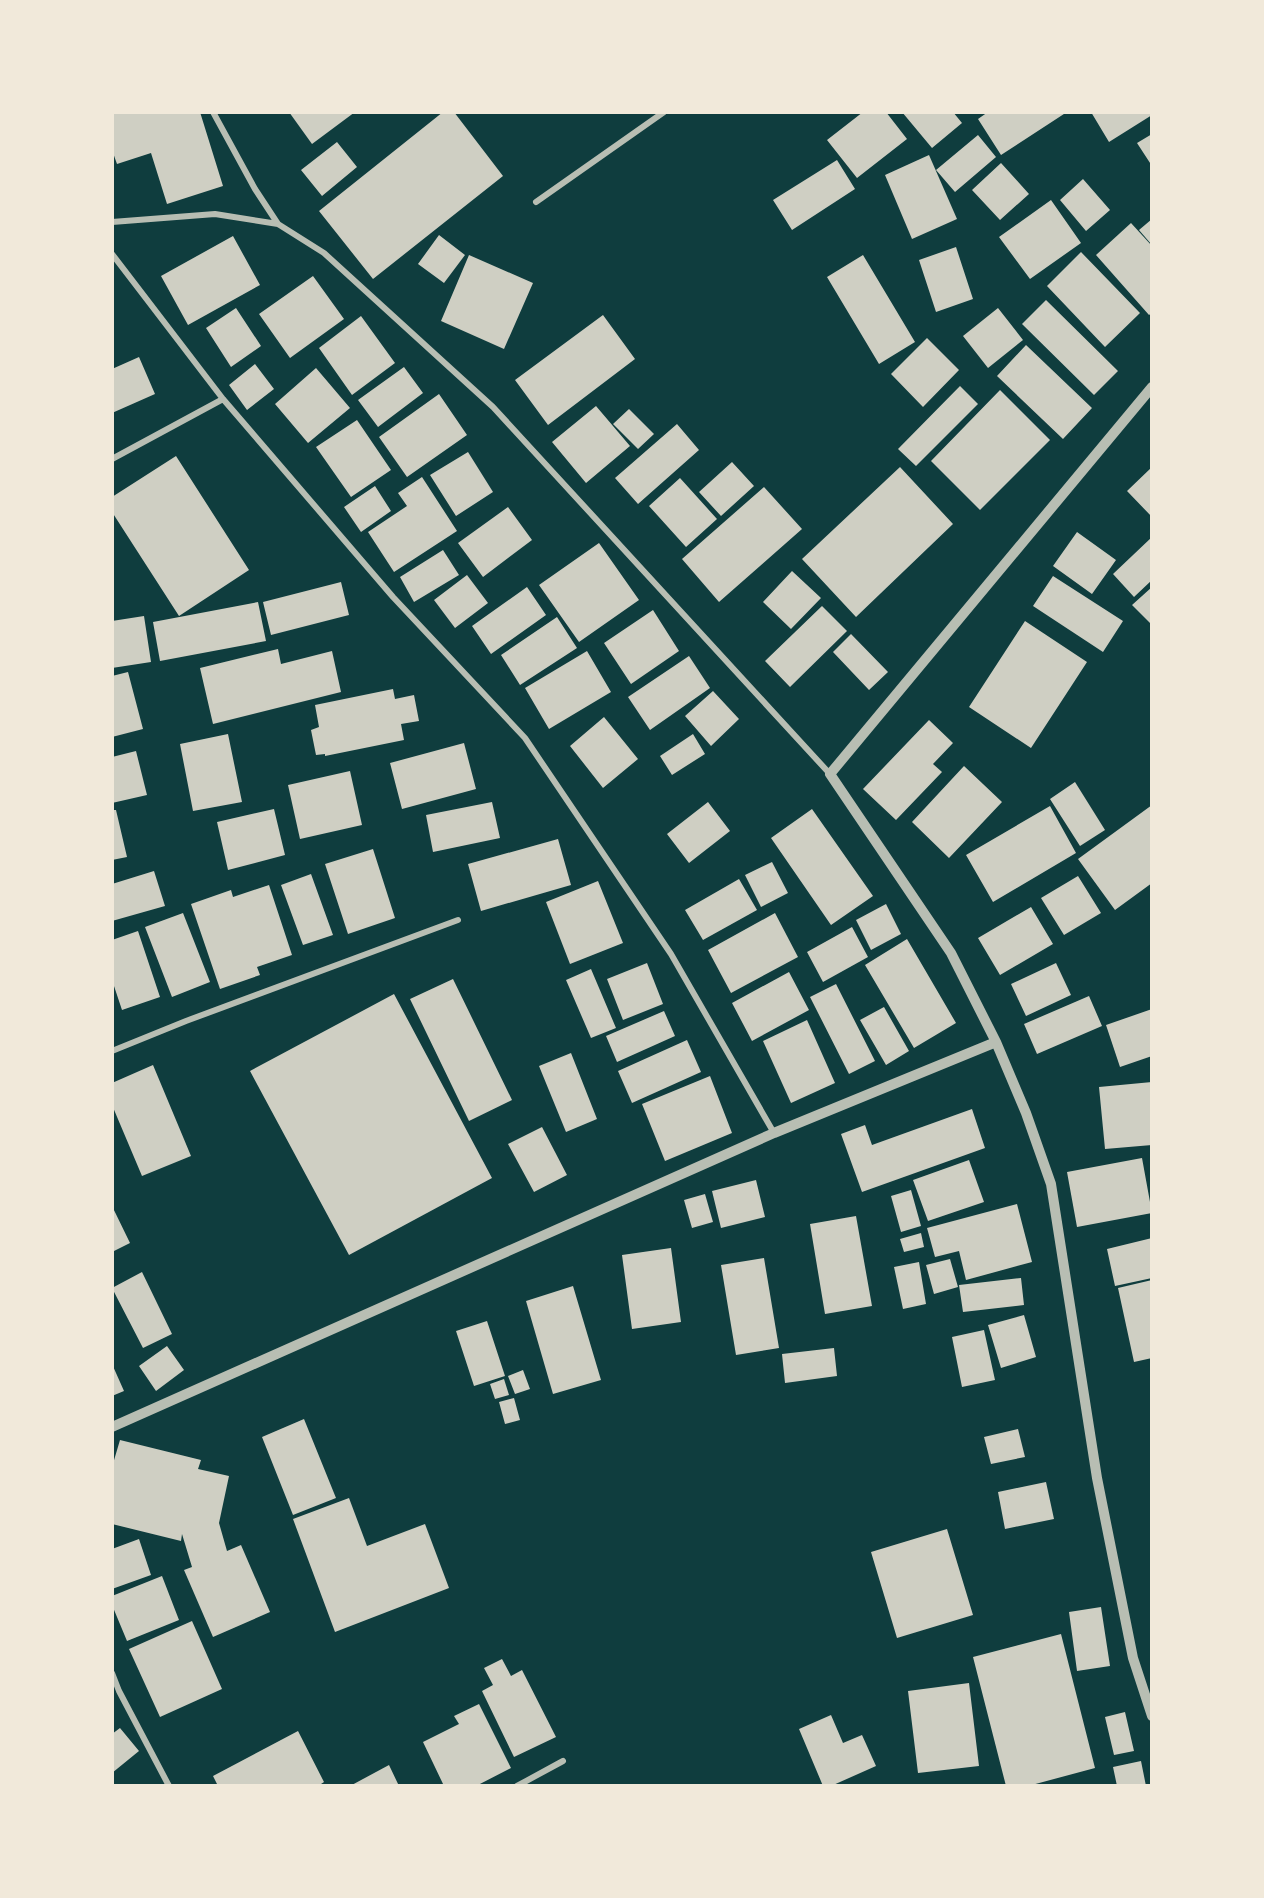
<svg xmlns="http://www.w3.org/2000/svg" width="1264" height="1898" viewBox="0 0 1264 1898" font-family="Merriweather,serif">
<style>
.building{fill:#cfcfc3}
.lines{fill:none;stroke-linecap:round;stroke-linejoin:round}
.minor{stroke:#b8beb3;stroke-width:6}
.tertiary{stroke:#b8beb3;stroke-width:10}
</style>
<rect width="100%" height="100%" fill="#0f3d3e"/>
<path class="building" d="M112,112H200L223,186L167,204L151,153L117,164L112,150Z
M289,112H355L312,144Z
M443,112H454L503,176L373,279L319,211Z
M863,112H886L907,139L857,178L827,140Z
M902,112H953L962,123L932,148Z
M988,112H1067L1001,155L978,119Z
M1091,112H1152V115L1109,142Z
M1152,134V166L1137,143Z
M978,135L996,157L955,192L936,170Z
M337,142L357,167L322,196L301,170Z
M929,155L957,219L912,239L885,175Z
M837,160L855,189L792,230L773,200Z
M1001,163L1029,194L1000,220L972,190Z
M1083,179L1110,210L1086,231L1060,200Z
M1051,200L1081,243L1030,279L999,237Z
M1152,219V245L1139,230Z
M1131,223L1152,246V313L1149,315L1096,255Z
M439,235L465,255L444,283L418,264Z
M233,236L260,285L188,325L161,276Z
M956,247L973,299L936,312L919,260Z
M1081,252L1140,313L1105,347L1047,286Z
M469,255L533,283L504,349L441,321Z
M863,255L915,342L879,364L827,277Z
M313,276L344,319L290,358L259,314Z
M1046,300L1118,371L1094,395L1022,324Z
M236,308L261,346L231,367L206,328Z
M998,308L1023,340L988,368L963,336Z
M603,315L635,359L548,425L515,380Z
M361,316L395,363L352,395L319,348Z
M927,338L959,370L923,407L891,374Z
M1026,345L1092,408L1063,439L997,376Z
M139,357L155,394L112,413V369Z
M255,364L274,389L247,410L229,385Z
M404,367L423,393L378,427L358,400Z
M316,368L350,408L308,443L275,404Z
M960,386L978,404L916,466L898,449Z
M1000,390L1050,440L980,510L931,461Z
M439,394L467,435L407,477L379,437Z
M596,406L630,446L586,483L552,442Z
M629,409L654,434L638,449L613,424Z
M357,420L391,470L351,497L316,447Z
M677,424L699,450L638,504L615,478Z
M468,452L493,492L456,516L430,475Z
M176,456L249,570L179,616L112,512V497Z
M732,462L754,486L721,516L699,492Z
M900,467L953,524L856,617L802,559Z
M1152,467V517L1127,491Z
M422,477L457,531L394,572L368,532L407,506L398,493Z
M680,478L717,519L686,547L649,506Z
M375,486L391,511L361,532L344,507Z
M764,487L802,529L719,602L682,559Z
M508,507L532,540L483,577L458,543Z
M1077,532L1116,560L1092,594L1053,566Z
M1152,537V580L1134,597L1113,574Z
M599,543L639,600L579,642L539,585Z
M443,550L459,575L414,602L400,577Z
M792,571L821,598L791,629L763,602Z
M467,575L488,603L455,628L434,600Z
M1053,576L1123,621L1103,652L1033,606Z
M341,582L349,615L271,635L263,602Z
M527,587L546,615L491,654L472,626Z
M1152,587V625L1132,605Z
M258,602L266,641L160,661L153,622Z
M822,606L847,631L790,687L765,661Z
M653,610L679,651L631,684L604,643Z
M144,616L151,662L112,668V621Z
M557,617L577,648L520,685L501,655Z
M1025,621L1087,662L1031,748L969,707Z
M851,634L888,672L869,690L833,652Z
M278,649L281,664L332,651L341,692L213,724L200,668Z
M587,651L611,692L549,729L525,688Z
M689,656L710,688L650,730L628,697Z
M128,672L143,729L112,737V676Z
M393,689L395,699L414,695L419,721L401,724L404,740L325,756V754L316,755L311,730L319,727L315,705Z
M713,691L739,719L711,746L685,716Z
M604,717L638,759L603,788L570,746Z
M929,720L953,743L933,764L942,772L896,820L863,789Z
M228,734L242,802L193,811L180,744Z
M693,734L705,754L672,775L660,756Z
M464,743L476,789L402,809L390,763Z
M136,751L147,795L112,803V757Z
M964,766L1002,802L949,858L912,822Z
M350,771L362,825L300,839L288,785Z
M1075,782L1105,830L1080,846L1050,799Z
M492,802L500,838L433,852L426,815Z
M708,802L730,831L689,863L667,834Z
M1152,805V883L1115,910L1078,859Z
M1050,806L1076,853L993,902L966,855Z
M274,809L285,855L228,870L217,822Z
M812,809L873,896L831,925L771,838Z
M112,810H116L127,857L112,860Z
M558,839L571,885L481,911L468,864Z
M373,849L395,918L348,934L325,864Z
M772,862L788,893L761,907L745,875Z
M154,871L165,906L112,921V884Z
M311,874L333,935L303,945L281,885Z
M1078,876L1101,913L1064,935L1041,898Z
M739,879L757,910L703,940L685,910Z
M598,881L623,943L570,964L546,902Z
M269,885L292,955L257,967L260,975L220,989L191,904L231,890L233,897Z
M886,904L901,934L871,950L856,920Z
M1031,907L1053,944L1000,975L978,938Z
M183,913L210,982L172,997L145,927Z
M775,913L798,957L731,993L708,950Z
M852,927L868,957L823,982L807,952Z
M138,931L160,997L122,1010L112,980V940Z
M907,939L956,1023L914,1048L865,965Z
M647,963L663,1004L623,1020L607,979Z
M1056,963L1071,995L1026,1016L1011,984Z
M591,969L616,1028L591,1038L566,980Z
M789,972L809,1010L752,1041L732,1003Z
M453,979L512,1100L469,1121L410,999Z
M836,984L875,1061L849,1074L810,997Z
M394,994L492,1178L349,1255L250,1071Z
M1089,996L1102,1026L1037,1054L1024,1024Z
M884,1007L909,1051L886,1065L860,1020Z
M1152,1009V1056L1120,1067L1106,1025Z
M664,1011L675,1036L617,1062L606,1036Z
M807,1020L835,1083L791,1103L763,1041Z
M687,1040L701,1072L632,1103L618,1071Z
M571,1053L597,1119L566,1132L539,1066Z
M153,1065L191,1156L142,1176L112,1105V1083Z
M710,1076L732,1133L665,1161L642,1104Z
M1152,1082V1145L1105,1149L1099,1087Z
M972,1109L985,1148L862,1192L841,1134L865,1125L872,1145Z
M542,1127L567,1175L534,1192L508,1144Z
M1142,1158L1152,1213L1077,1227L1067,1172Z
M969,1160L984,1202L928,1221L913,1180Z
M756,1180L765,1217L721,1228L712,1191Z
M911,1190L921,1226L901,1232L891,1196Z
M705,1194L713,1222L692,1228L684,1200Z
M1017,1204L1032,1262L966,1280L959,1251L935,1257L927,1228Z
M112,1206L130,1243L112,1252Z
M856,1216L872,1306L825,1314L810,1224Z
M921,1233L924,1247L904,1252L900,1239Z
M1152,1238V1278L1115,1286L1107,1249Z
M671,1248L681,1322L632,1329L622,1255Z
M764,1258L779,1348L736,1355L721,1265Z
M950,1259L958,1287L934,1294L926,1265Z
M919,1262L926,1304L903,1309L894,1267Z
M142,1272L172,1334L143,1348L112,1288Z
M1021,1278L1024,1305L963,1312L959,1285Z
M1152,1280V1358L1134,1362L1118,1288Z
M573,1286L601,1380L553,1394L526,1301Z
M1024,1315L1036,1357L1001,1368L988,1325Z
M487,1321L505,1376L474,1386L456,1331Z
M984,1330L995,1380L962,1387L952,1337Z
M167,1346L184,1370L156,1391L139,1366Z
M834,1348L837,1376L785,1383L782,1354Z
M112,1364L124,1391L112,1396Z
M523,1370L530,1389L515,1394L508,1376Z
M504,1379L509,1395L495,1399L490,1384Z
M514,1398L520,1420L505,1424L499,1402Z
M304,1419L336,1498L293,1515L262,1437Z
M1018,1429L1025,1457L991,1464L984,1437Z
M120,1440L201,1460L198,1469L229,1476L219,1523L227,1551L241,1545L270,1612L213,1637L184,1570L192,1567L182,1534L181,1541L112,1524V1467Z
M1046,1482L1054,1519L1005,1529L998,1492Z
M349,1498L367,1546L425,1524L449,1588L335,1632L293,1519Z
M947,1529L973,1615L897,1638L871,1552Z
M139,1539L151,1575L112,1589V1549Z
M162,1576L179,1620L127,1641L112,1605V1596Z
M1101,1607L1110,1666L1077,1671L1069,1612Z
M192,1621L222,1689L160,1717L129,1649Z
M1061,1634L1095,1768L1028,1786H1006L973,1657Z
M502,1659L511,1676L522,1670L556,1737L514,1757L482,1691L493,1685L484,1668Z
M969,1683L979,1766L918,1773L908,1691Z
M479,1704L511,1768L476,1786H444L423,1742L459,1724L454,1716Z
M1125,1712L1134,1751L1114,1755L1105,1717Z
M831,1715L843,1743L862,1735L876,1766L831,1786H823L799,1729Z
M120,1728L139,1751L112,1773V1734Z
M298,1731L324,1782L318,1786H218L213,1776Z
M1141,1761L1146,1786H1117L1113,1767Z
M389,1765L399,1786H350Z"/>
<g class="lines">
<path class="minor" d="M213,112L255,189L278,224
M536,202L664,112
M112,222L215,214L278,224L324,253L493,407L830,774
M112,254L223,399L393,597L525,738L671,954L774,1133
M112,459L223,399
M112,1051L186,1021L458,920
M112,1673L119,1691L169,1786
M517,1786L563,1761"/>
<path class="tertiary" d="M1152,387L830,774L951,953L996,1042L1026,1113L1051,1184L1097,1478L1133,1658L1152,1716
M112,1427L774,1133L996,1042"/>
</g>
<rect width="1264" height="1898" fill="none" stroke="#f1e9da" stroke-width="228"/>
</svg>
